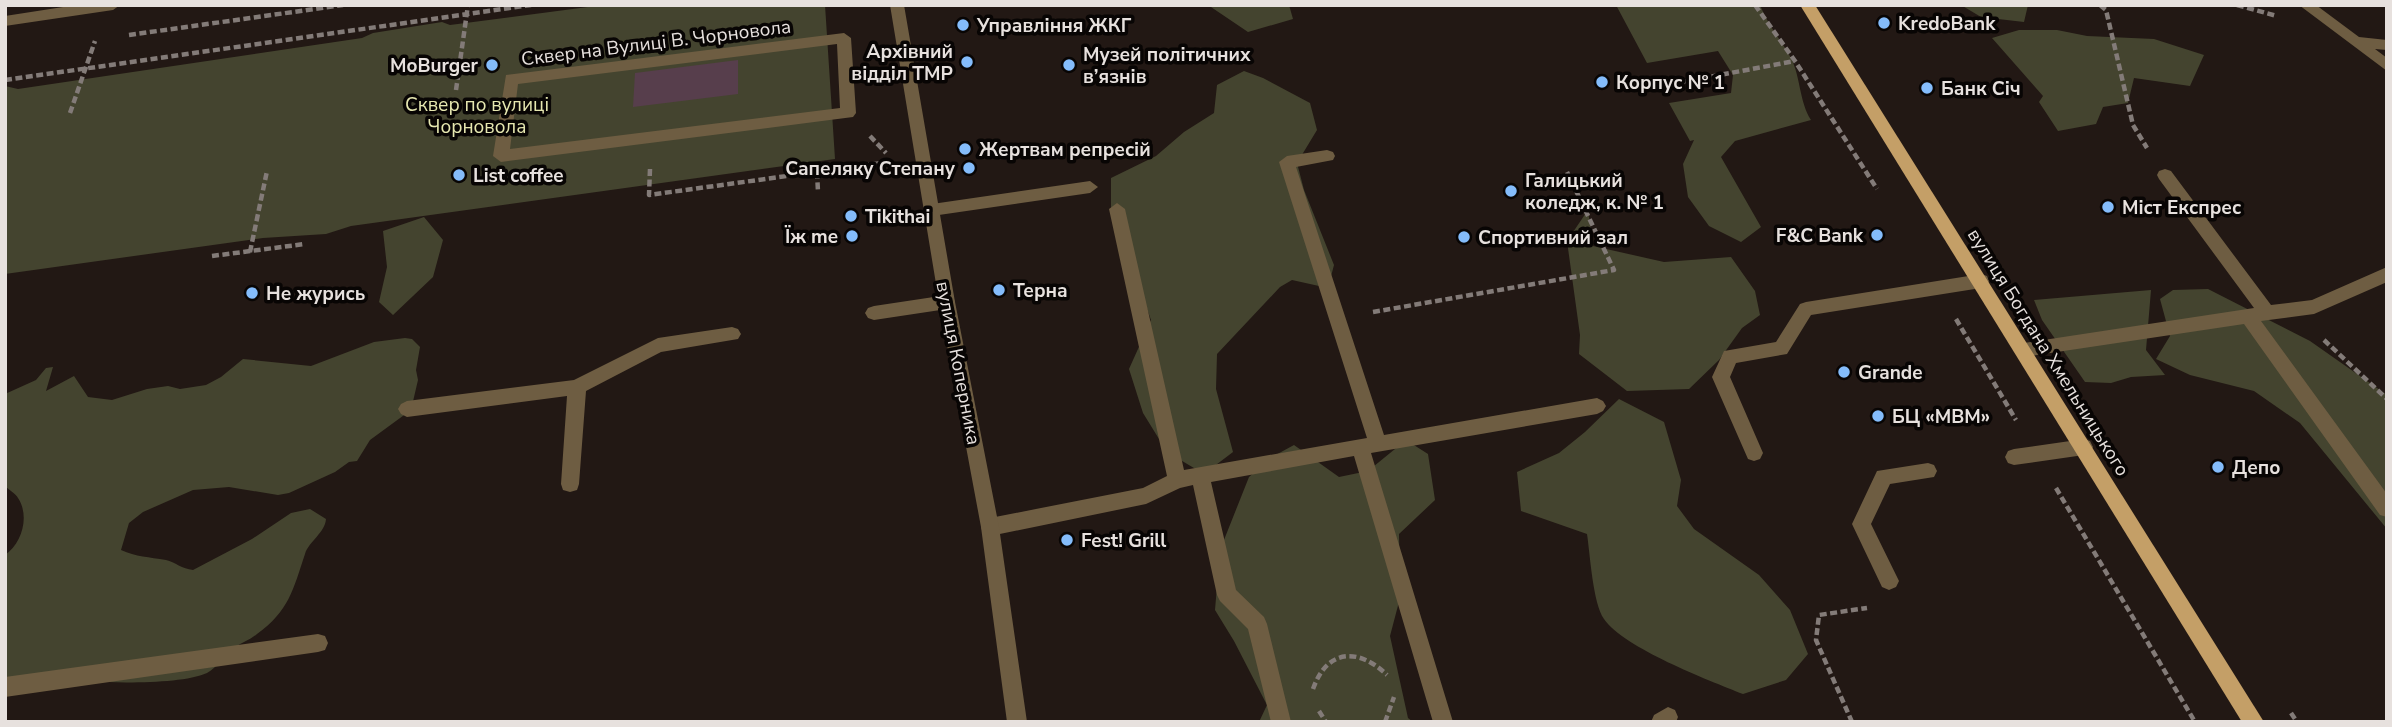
<svg xmlns="http://www.w3.org/2000/svg" width="2392" height="727" viewBox="0 0 2392 727" font-family="'Nunito Sans',sans-serif">
<style>
.green{fill:#44442f}
.water{fill:#573e4c}
.lines{fill:none;stroke-linecap:round;stroke-linejoin:round}
.path{stroke:#837b78;stroke-width:4.5;stroke-dasharray:7 3.5;stroke-linecap:butt}
.service{fill:#6e5d42;fill-rule:evenodd}
.pedestrian{fill:#6e5d42;fill-rule:evenodd}
.minor{fill:#6e5d42;fill-rule:evenodd}
.primary{fill:#c49f67;fill-rule:evenodd}
.poi-dot{fill:#84bcfb;stroke:#080504;stroke-width:2.5}
.labels{text-anchor:middle;stroke-width:7;stroke-linejoin:round;paint-order:stroke}
.poi-label{font-size:19px;font-weight:bold;fill:#e7e1de;stroke:#080504;text-anchor:start}
.street-label{font-size:19px;fill:#e7e1de;stroke:#080504}
.park-label{font-size:19px;fill:#e6e7b0;stroke:#080504}
</style>
<rect width="100%" height="100%" fill="#221814"/>
<path class="green" d="M603,5H825L835,159L351,226L326,234L263,238L5,274V86L18,89L362,38L373,33L442,22L450,25Z
M1208,5H1289L1293,19L1248,32Z
M1616,5H1760C1769,27 1780,38 1791,58C1801,78 1799,101 1811,120L1735,141L1721,157L1761,227L1741,242L1709,226L1688,197L1683,164L1694,140L1690,141L1669,103L1731,93L1733,75L1718,51L1647,63Z
M1961,5H2028L2024,22L1981,17Z
M2019,30H2057L2087,36L2154,39L2204,55L2190,86L2134,78L2128,103L2103,107L2096,124L2058,131L2039,102L2043,96L1992,38Z
M1244,71L1263,78L1310,103L1317,130L1297,163L1304,190L1334,265L1328,288L1292,280L1280,287L1217,354L1216,389L1233,452L1204,474L1167,452L1143,413L1129,369L1151,320L1111,207V178L1156,156L1184,132L1214,113L1217,85Z
M1588,210L1593,246L1664,262L1731,257L1755,291L1760,315L1742,328L1719,360L1689,389L1627,391L1579,354L1580,335L1567,241Z
M424,217L443,240L433,277L393,315L379,302L387,267L383,231Z
M2208,289L2310,341L2387,395V529L2300,423L2254,391L2190,375L2156,359L2170,336L2160,299L2173,290Z
M2151,290L2146,350L2165,375L2131,377L2111,383L2085,382L2042,320L2034,300Z
M405,338L412,339L420,347L416,370L418,380L411,410L370,440L357,461L349,462L335,472L289,493L278,495L229,487L193,490L143,512L129,523L121,550C136,557 149,557 166,560C175,562 182,569 193,570L252,539L291,513L310,509L326,519C325,533 309,541 305,554C293,590 289,611 257,634C250,640 241,643 234,648C224,655 218,667 207,673C168,690 52,679 5,678V555C22,544 30,516 18,498C16,494 9,490 5,486V394L36,380L46,368L53,367L46,391L74,376L88,397L112,400L147,389L168,386L180,389L206,385L221,377L243,359L311,366L374,342Z
M1619,399L1664,422L1681,480L1677,506L1694,529L1759,575L1790,610L1808,654L1786,680L1743,694C1708,680 1624,648 1604,619C1593,604 1590,554 1587,534L1521,511L1517,472L1559,453L1585,432Z
M1406,440L1428,454L1435,500L1399,534L1400,598L1390,636L1408,718L1413,722H1259L1267,705L1234,641L1215,610L1220,550L1249,477L1270,458L1294,445L1339,477L1368,471Z"/>
<path class="water" d="M738,60V94L633,107L635,73Z"/>
<g class="lines">
<path class="path" d="M1755,5L1795,61L1877,189
M2100,5L2106,10L2133,125L2147,148
M2237,5L2277,16
M129,35L343,5
M5,80L531,5
M1660,86L1795,61
M456,90L468,5
M70,113L95,41
M870,136L886,153
M650,169L649,195L889,162
M817,172L818,192
M250,252L267,171
M212,256L305,244
M1373,312L1614,270L1567,172
M1956,319L2016,420
M2324,340L2387,399
M2056,488L2195,722
M1313,689C1327,649 1358,647 1387,675
M1319,711L1326,722
M2291,713L2297,722
M1385,722L1394,697
M1852,722L1816,640L1819,615L1867,608"/>
<path class="service" d="M2299,5H2316L2359,37L2387,40V50L2375,49L2387,58V71Z
M1327,150L1333,152L1335,156L1333,160L1296,167L1384,435L1597,398L1603,401L1606,406L1603,411L1597,414L1371,453L1453,722H1433L1354,456L1211,482L1236,590L1264,617L1267,624L1291,722H1271L1248,629L1220,601L1217,595L1193,485L1180,488L1146,504L990,536L983,533L981,527L983,521L990,518L1143,488L1167,476L1109,209L1117,203L1125,209L1184,470L1367,438L1279,162L1287,156Z
M2165,169L2171,171L2271,305L2312,300L2387,267V282L2314,314L2261,321L2387,494V517L2380,515L2244,324L2024,357L2018,355L2015,350L2018,345L2024,343L2254,308L2159,179L2157,175L2159,171Z
M1090,181L1098,187L1090,193L932,216L924,210L932,204Z
M1981,274L1987,276L1989,281L1987,286L1981,288L1811,315L1787,354L1736,363L1730,377L1763,453L1760,459L1754,461L1748,459L1712,377L1724,351L1776,342L1800,304L1806,302Z
M947,295L953,297L955,302L953,307L947,309L874,320L868,318L865,313L868,308L874,306Z
M732,327L738,329L741,334L738,339L661,352L586,391L579,484L577,490L570,492L563,490L561,484L567,396L407,417L401,414L398,409L401,404L407,401L574,380L658,338Z
M2084,439L2090,441L2093,447L2090,453L2084,455L2014,465L2008,463L2005,457L2008,451L2014,449Z
M1928,463L1934,465L1937,471L1934,477L1890,484L1871,524L1899,581L1896,587L1889,590L1882,587L1852,524L1877,471Z
M318,634L325,636L328,643L325,650L318,652L5,697V677Z
M1668,707L1675,710L1678,717L1676,722H1651L1654,715Z"/>
<path class="pedestrian" d="M844,33L851,38L856,113L853,117L501,162L493,156L506,75ZM837,44L840,108L510,149L518,84Z"/>
<path class="minor" d="M76,5H120L113,10L5,26V16Z
M890,5H904L955,302L999,527L1027,722H1007L981,527L939,302Z"/>
<path class="primary" d="M1800,5H1815L2264,722H2242Z"/>
</g>
<g class="poi-dot">
<circle cx="1884" cy="23" r="7"/>
<circle cx="963" cy="25" r="7"/>
<circle cx="967" cy="62" r="7"/>
<circle cx="492" cy="65" r="7"/>
<circle cx="1069" cy="65" r="7"/>
<circle cx="1602" cy="82" r="7"/>
<circle cx="1927" cy="88" r="7"/>
<circle cx="965" cy="149" r="7"/>
<circle cx="969" cy="168" r="7"/>
<circle cx="459" cy="175" r="7"/>
<circle cx="1511" cy="191" r="7"/>
<circle cx="2108" cy="207" r="7"/>
<circle cx="851" cy="216" r="7"/>
<circle cx="1877" cy="235" r="7"/>
<circle cx="852" cy="236" r="7"/>
<circle cx="1464" cy="237" r="7"/>
<circle cx="999" cy="290" r="7"/>
<circle cx="252" cy="293" r="7"/>
<circle cx="1844" cy="372" r="7"/>
<circle cx="1878" cy="416" r="7"/>
<circle cx="2218" cy="467" r="7"/>
<circle cx="1067" cy="540" r="7"/>
</g>
<g class="labels">
<g class="poi-label">
<text x="1898" y="30">KredoBank</text>
<text x="977" y="32">Управління ЖКГ</text>
<text x="953" y="58" text-anchor="end">Архівний<tspan x="953" dy="22">відділ ТМР</tspan></text>
<text x="1083" y="61">Музей політичних<tspan x="1083" dy="22">в’язнів</tspan></text>
<text x="478" y="72" text-anchor="end">MoBurger</text>
<text x="1616" y="89">Корпус № 1</text>
<text x="1941" y="95">Банк Січ</text>
<text x="979" y="156">Жертвам репресій</text>
<text x="955" y="175" text-anchor="end">Сапеляку Степану</text>
<text x="473" y="182">List coffee</text>
<text x="1525" y="187">Галицький<tspan x="1525" dy="22">коледж, к. № 1</tspan></text>
<text x="2122" y="214">Міст Експрес</text>
<text x="865" y="223">Tikithai</text>
<text x="1863" y="242" text-anchor="end">F&amp;C Bank</text>
<text x="838" y="243" text-anchor="end">Їж me</text>
<text x="1478" y="244">Спортивний зал</text>
<text x="1013" y="297">Терна</text>
<text x="266" y="300">Не журись</text>
<text x="1858" y="379">Grande</text>
<text x="1892" y="423">БЦ «МВМ»</text>
<text x="2232" y="474">Депо</text>
<text x="1081" y="547">Fest! Grill</text>
</g>
<g class="street-label">
<text transform="translate(656 42) rotate(-7)" y="7">Сквер на Вулиці В. Чорновола</text>
<text transform="translate(2049 352) rotate(58)" y="7">вулиця Богдана Хмельницького</text>
<text transform="translate(959 363) rotate(79)" y="7">вулиця Коперника</text>
</g>
<g class="park-label">
<text x="477" y="111">Сквер по вулиці<tspan x="477" dy="22">Чорновола</tspan></text>
</g>
</g>
<rect width="2392" height="727" fill="none" stroke="#e7e1de" stroke-width="14"/>
</svg>
